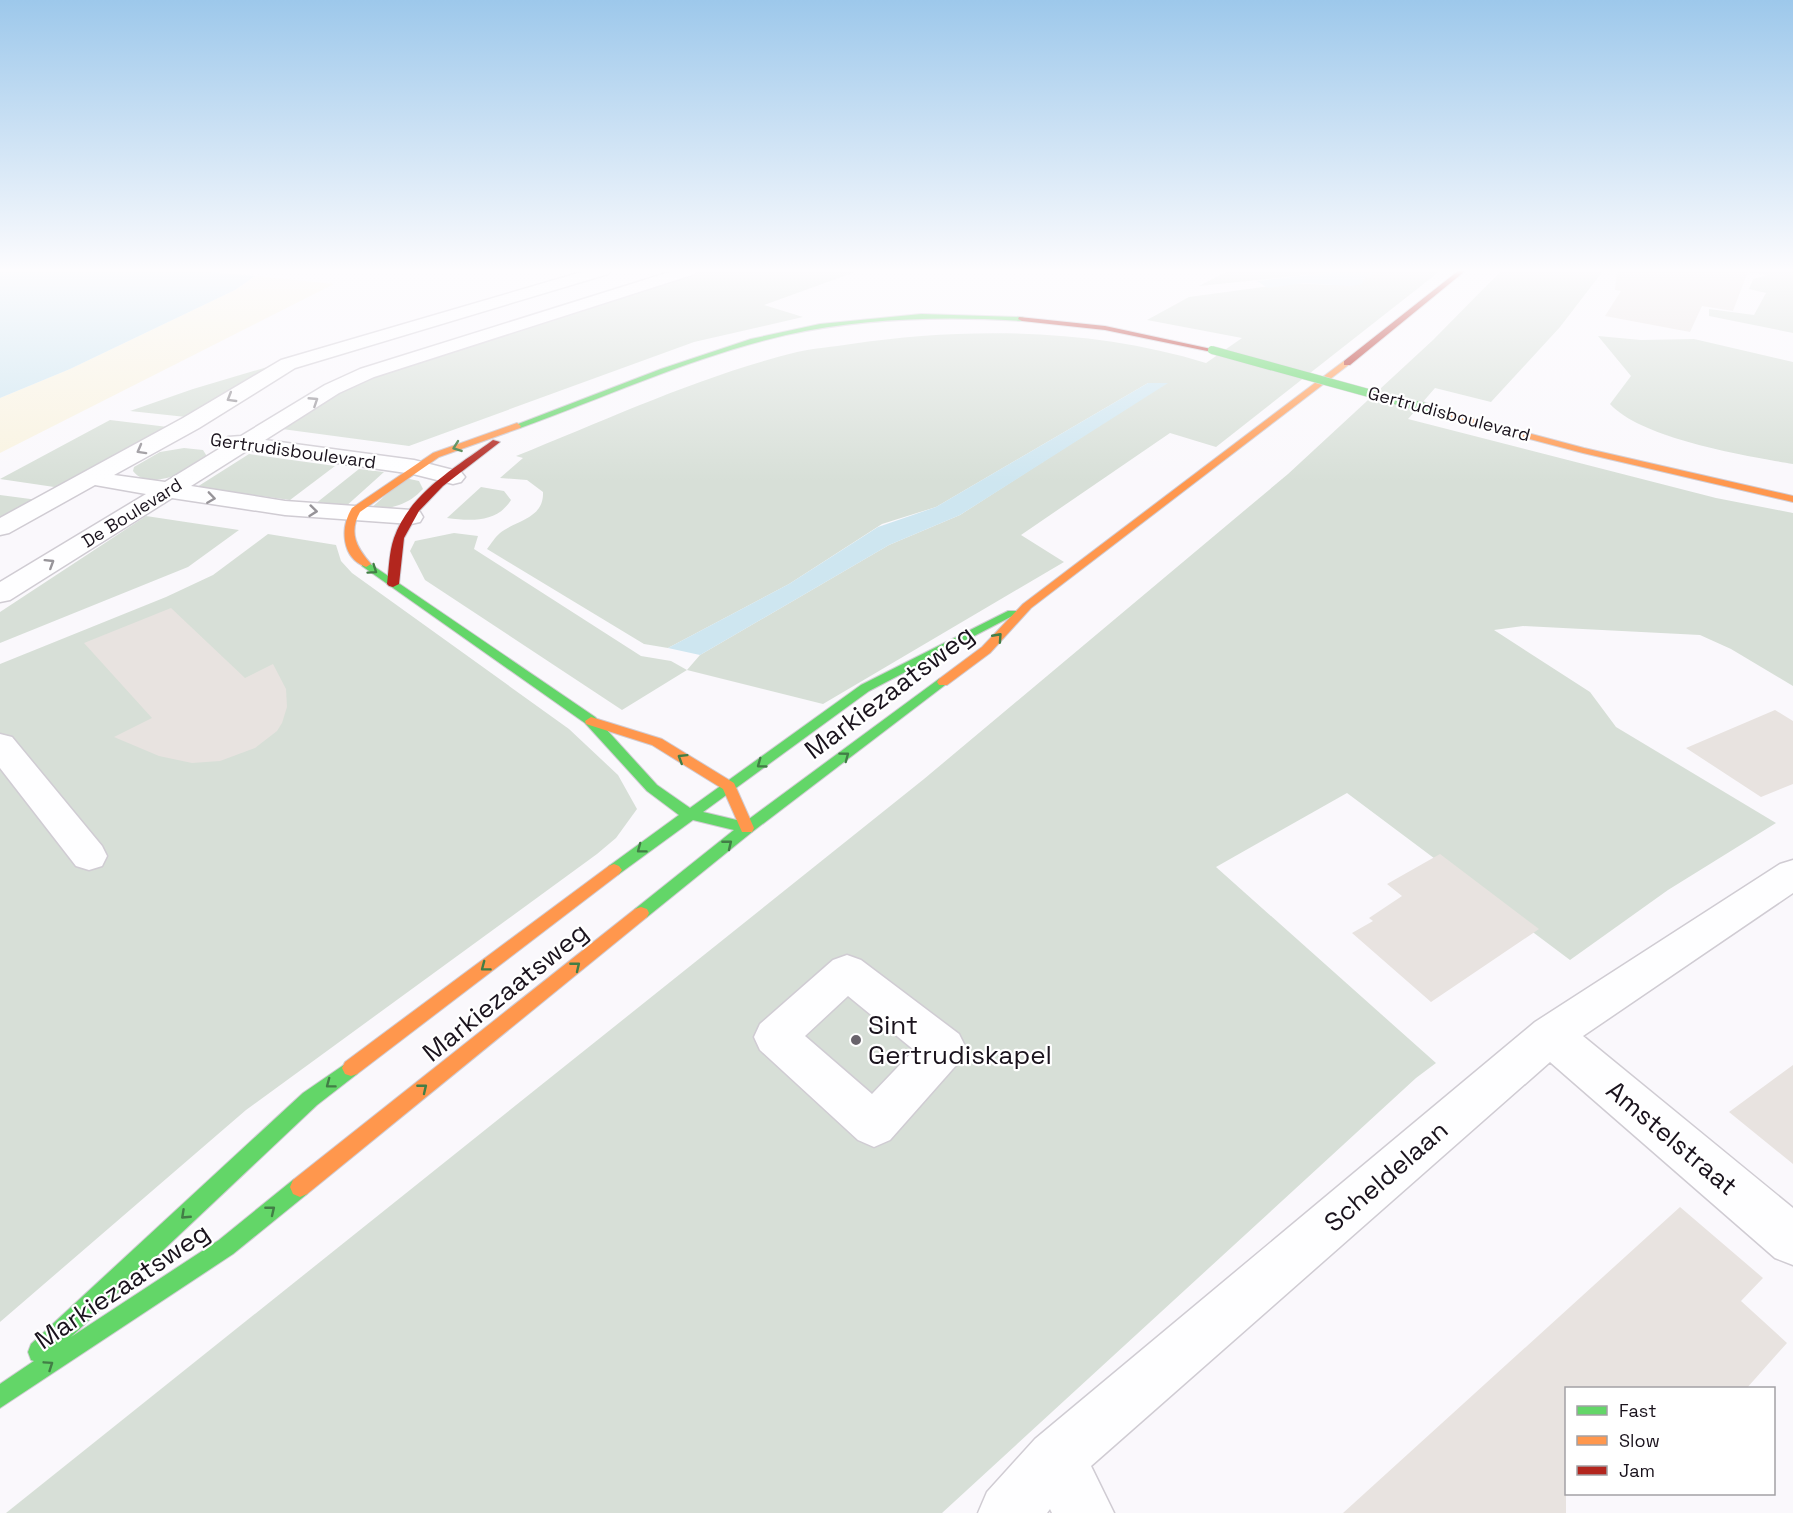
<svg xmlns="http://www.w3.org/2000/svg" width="1793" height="1513" viewBox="0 0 1793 1513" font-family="'Space Grotesk',sans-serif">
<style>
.green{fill:#d7dfd7}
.sand{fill:#f9f3e0}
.water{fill:#cee6f0}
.building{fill:#e8e3e0}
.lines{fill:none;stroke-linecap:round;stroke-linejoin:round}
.street-casing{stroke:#d0ccd3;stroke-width:3}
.fast-casing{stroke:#d0ccd3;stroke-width:2}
.slow-casing{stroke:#d0ccd3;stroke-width:2}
.jam-casing{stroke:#d0ccd3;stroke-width:2}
.street{fill:#fefeff;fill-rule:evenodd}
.fast{fill:#63d668;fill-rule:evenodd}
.slow{fill:#ff974d;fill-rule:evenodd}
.jam{fill:#b3261e;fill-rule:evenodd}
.fast-bridge-far1-casing{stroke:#d0ccd3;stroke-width:9;stroke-linecap:butt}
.fast-bridge-casing{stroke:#d0ccd3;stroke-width:12;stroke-linecap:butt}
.fast-bridge-far1{stroke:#63d668;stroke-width:8}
.fast-bridge{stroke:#63d668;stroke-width:10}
.oneway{stroke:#979499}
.oneway2{stroke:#427e46}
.poi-dot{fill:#68636b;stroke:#fff;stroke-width:2}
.labels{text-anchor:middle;stroke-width:4.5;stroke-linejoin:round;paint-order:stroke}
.far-street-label{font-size:18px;fill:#1a131d;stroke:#fff}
.near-street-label{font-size:26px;fill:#1a131d;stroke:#fff}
.near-poi-label{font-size:26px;fill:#1a131d;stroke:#fff;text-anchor:start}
</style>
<rect width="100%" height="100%" fill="#faf8fc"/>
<path class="green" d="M702,271H858L764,305L803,317L694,342L409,446L282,429L356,382L373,376Z
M1228,271H1344L1199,286Z
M1380,271H1440L1216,447L1170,433L1021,535L1064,562L823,704L687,670L622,710L425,580L410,551L415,541L454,533L478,536L474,549L641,656L671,661L687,670L700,655L889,545L960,515L1166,383H1148L936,507L882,524L789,584L668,648L644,644L487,549C491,544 495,537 500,533C516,520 544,519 543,492L527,480L500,478L523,458L516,456C608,419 700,376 797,352C814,348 833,347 851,344C967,327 1092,328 1206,363L1242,338L1147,320L1189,297L1292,283L1332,285L1363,279Z
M1501,271H1603L1560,327L1491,402L1435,388L1408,419L1716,498L1793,513V686L1731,649L1700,635L1523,626L1494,630L1590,692L1616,727L1776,823L1668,890L1570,960L1347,793L1216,867L1436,1063L1416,1078L942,1513H6L924,779L1288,474L1433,340Z
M1740,271H1793V333L1709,316V309L1754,315L1766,293L1749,289L1753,279L1768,275Z
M1598,336L1641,340L1694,339L1793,362V464C1746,456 1642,439 1610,404L1631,376Z
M321,351L186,417L130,411L193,389Z
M110,420L168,427L61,488L0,479Z
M184,448L203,450L208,458C191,469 150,493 133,471L134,467L160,452Z
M249,454L335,466L290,500L197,487Z
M359,469L384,472L344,508L315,504Z
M405,478L419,481L423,489C408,505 392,509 370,509Z
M481,487L504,491L511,500C497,523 471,521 447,518Z
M0,495L38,500L0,522Z
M146,516L239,530L188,567L0,643V612Z
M268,534L336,545L341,561L352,573L569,729L618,775L637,809L616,838L597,854L246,1110L0,1322V664L166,597L213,575Z"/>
<path class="sand" d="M255,276L334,284L0,453V398L70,369L235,290Z"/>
<path class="water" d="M0,271H199L255,276L235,290L70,369L0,398Z
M1344,271H1380L1363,279L1362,284L1351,286L1303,283L1268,288L1257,281Z
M1148,383H1168L960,515L889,545L700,655L668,648L789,584L878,527L936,507Z"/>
<path class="building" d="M1617,271H1748L1733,311L1702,306L1690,332L1605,316L1621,291L1615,290Z
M171,608L245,678L273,664L286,689L287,707L282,723L277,731L255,748L220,761L192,763L159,756L114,737L152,718L84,643Z
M1775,710L1793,721V784L1761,797L1686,748Z
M1440,854L1539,929L1431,1002L1352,933L1373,921L1369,918L1402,896L1387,884Z
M1793,1065V1164L1729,1112Z
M1680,1207L1763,1278L1741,1301L1787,1343L1746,1389H1566V1513H1343Z"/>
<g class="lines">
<defs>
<path id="street" d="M585,271H610L608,274L295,368L199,428L114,475L165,482L227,444L225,442L228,437L241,436L325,385L360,369L673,271H697L695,274L374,377L339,393L265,440L414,460L461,472L465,477L461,482L453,484L413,474L248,450L191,486L285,501L411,510L420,512L423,517L420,522L411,524L285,515L172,498L10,600L0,602V582L146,494L95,485L9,533L0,535V518L183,418L281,360Z
M0,734L12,737L102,846L107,856L102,866L89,870L76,866L0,768Z
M1793,860V893L1583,1036L1793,1208V1265L1775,1258L1550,1062L1091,1466L1114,1513H1052L1050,1509L1047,1513H978L987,1492L1035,1439L1535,1022L1780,864Z
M847,955L861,960L959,1034L966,1048L959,1062L890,1140L874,1147L858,1140L760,1050L754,1037L760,1024L833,960ZM848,996L914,1050L872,1094L805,1036Z"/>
<path id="fast" d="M921,314L1022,317L1026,319L1022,321C943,316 864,318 786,335C695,356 608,396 520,428L513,426L661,369L751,339L820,324Z
M366,561L595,717L657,785L690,808L861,685L1008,611H1016L1018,613L869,691L703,812L745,822L939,679L943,678L949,682L752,832L647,917L641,919L635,917L633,913L635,909L734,830L693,820L619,874L614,876L609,874L606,870L609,866L679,815L647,791L585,723L362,566V562Z
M351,1060L357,1062L360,1068L357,1074L317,1105L71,1337L219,1240L293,1180L300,1177L307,1180L310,1187L307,1194L233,1254L0,1408V1384L34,1361L31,1360L28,1352L31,1344L303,1093Z"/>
<path id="slow" d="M1344,361L1351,363L1031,608L990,653L947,685H939L937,682L939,679L982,647L1023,604Z
M1434,408L1584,448L1793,496V502L1583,453L1431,413V409Z
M517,423L521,426L520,428L439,457L360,512C348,533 357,548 371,564L366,567C341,558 340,527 352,508L433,453Z
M591,717L662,739L734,783L754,828L752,832H742L723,789L652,745L586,724L585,721Z
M614,864L619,866L622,870L619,874L357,1074L351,1076L345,1074L342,1068L345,1062L609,866Z
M641,907L647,909L649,913L647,917L307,1194L300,1197L293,1194L290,1187L293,1180L635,909Z"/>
<path id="jam" d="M1458,271H1465L1350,365H1344V361Z
M1019,317L1105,326L1216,350L1212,352L1105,330L1022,321L1018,319Z
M493,440L500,442L443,486L419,511L404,538L399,584L393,587L389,586L387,584C389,569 389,552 394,538C410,492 457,467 493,440Z"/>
</defs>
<use href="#street" class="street-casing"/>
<use href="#fast" class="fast-casing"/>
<use href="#slow" class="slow-casing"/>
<use href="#jam" class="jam-casing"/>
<use href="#street" class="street"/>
<use href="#fast" class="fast"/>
<use href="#slow" class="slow"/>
<use href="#jam" class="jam"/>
<defs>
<path id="fast-bridge-far1" d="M1212,350L1423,408"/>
<path id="fast-bridge" d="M1418,406L1434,411"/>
</defs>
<use href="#fast-bridge-far1" class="fast-bridge-far1-casing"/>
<use href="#fast-bridge" class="fast-bridge-casing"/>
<use href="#fast-bridge-far1" class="fast-bridge-far1"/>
<use href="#fast-bridge" class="fast-bridge"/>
</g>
<defs><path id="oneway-chevron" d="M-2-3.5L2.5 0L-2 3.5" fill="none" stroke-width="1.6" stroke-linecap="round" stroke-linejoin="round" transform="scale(1.5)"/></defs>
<g class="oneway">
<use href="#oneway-chevron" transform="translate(231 398) rotate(149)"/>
<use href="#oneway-chevron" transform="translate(314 401) rotate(-33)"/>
<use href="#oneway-chevron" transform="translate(141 450) rotate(151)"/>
<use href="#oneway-chevron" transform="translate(211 498) rotate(8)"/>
<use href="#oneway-chevron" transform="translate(313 511) rotate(6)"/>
<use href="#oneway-chevron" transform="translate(50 563) rotate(-32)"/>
</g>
<g class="oneway2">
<use href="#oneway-chevron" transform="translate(457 447) rotate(160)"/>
<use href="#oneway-chevron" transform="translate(373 570) rotate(35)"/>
<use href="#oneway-chevron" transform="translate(998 637) rotate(-48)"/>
<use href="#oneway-chevron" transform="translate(845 756) rotate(-37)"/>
<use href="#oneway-chevron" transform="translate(682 758) rotate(-148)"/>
<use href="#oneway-chevron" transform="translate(761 764) rotate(144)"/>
<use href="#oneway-chevron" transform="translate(728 844) rotate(-39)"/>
<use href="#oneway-chevron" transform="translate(641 849) rotate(143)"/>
<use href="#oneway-chevron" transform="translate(576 966) rotate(-39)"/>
<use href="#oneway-chevron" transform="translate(485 967) rotate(143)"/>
<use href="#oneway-chevron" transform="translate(330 1084) rotate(143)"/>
<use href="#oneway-chevron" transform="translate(423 1088) rotate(-39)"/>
<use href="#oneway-chevron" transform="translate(271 1210) rotate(-39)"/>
<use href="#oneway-chevron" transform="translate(185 1215) rotate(137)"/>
<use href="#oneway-chevron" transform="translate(49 1365) rotate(-34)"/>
</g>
<linearGradient id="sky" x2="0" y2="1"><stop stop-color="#9dc8eb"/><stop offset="0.56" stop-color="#fdfcfe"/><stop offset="1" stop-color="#fdfcfe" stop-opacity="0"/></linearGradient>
<rect width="1793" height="483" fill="url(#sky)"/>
<circle class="poi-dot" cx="856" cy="1040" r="6"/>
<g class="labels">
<g class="far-street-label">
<text transform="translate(1449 414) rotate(15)" y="6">Gertrudisboulevard</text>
<text transform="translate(293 451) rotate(8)" y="6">Gertrudisboulevard</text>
<text transform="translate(132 513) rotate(-32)" y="6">De Boulevard</text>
</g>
<g class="near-street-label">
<text transform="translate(889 692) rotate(-37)" y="9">Markiezaatsweg</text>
<text transform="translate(505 992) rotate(-39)" y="9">Markiezaatsweg</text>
<text transform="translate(1672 1138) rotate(40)" y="9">Amstelstraat</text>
<text transform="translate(1386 1176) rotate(-41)" y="9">Scheldelaan</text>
<text transform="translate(122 1286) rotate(-34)" y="9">Markiezaatsweg</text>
</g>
<g class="near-poi-label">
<text x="868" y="1034">Sint<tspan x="868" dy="30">Gertrudiskapel</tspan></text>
</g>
</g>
<rect x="1565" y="1387" width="210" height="108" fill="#ffffff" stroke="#a3a1a5" stroke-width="1.5"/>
<rect x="1577" y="1406" width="30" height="9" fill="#63d668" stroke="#a3a1a5" stroke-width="1.5"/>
<text x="1619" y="1417" font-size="18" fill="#1a131d">Fast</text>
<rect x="1577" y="1436" width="30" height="9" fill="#ff974d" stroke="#a3a1a5" stroke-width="1.5"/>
<text x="1619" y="1447" font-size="18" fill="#1a131d">Slow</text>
<rect x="1577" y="1466" width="30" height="9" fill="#b3261e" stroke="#a3a1a5" stroke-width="1.5"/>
<text x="1619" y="1477" font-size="18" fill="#1a131d">Jam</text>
</svg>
